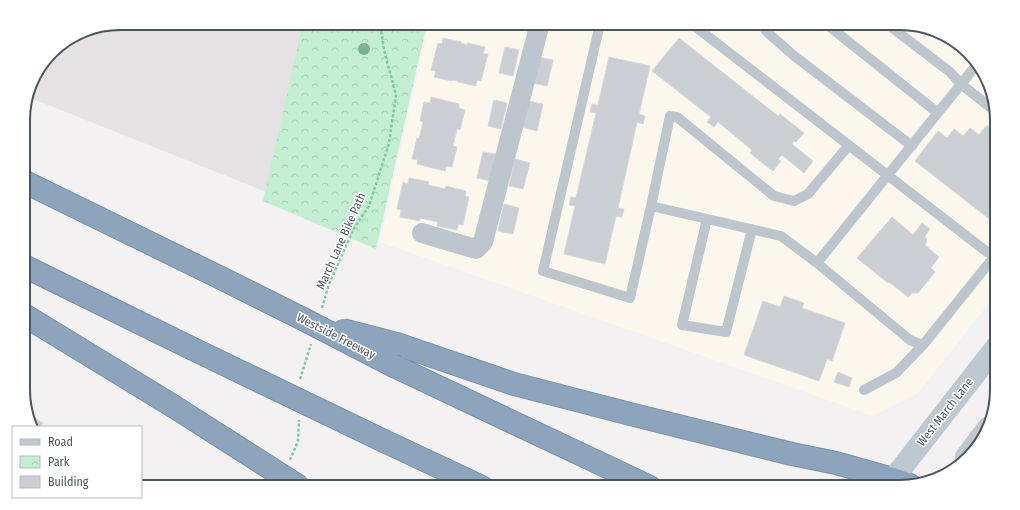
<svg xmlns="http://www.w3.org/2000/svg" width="1020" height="510" viewBox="0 0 1020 510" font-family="'Fira Sans Condensed',sans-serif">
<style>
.commercial{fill:#fcf7ed}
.education{fill:#e4e2e3}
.park{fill:url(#park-crowns)}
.building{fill:#cbced3;stroke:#d5d8dc}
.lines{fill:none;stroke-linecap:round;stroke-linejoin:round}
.highway-casing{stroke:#7790a9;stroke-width:24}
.path{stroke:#7ccaa1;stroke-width:2.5;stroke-dasharray:3 2;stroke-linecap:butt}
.lane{stroke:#bec6cd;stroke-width:10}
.street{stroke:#bec6cd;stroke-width:20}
.secondary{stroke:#bec8d1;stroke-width:22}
.highway{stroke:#8ca5bd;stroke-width:22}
.highway-bridge-casing{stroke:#7790a9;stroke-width:24;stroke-linecap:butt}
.highway-bridge{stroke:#8ca5bd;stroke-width:22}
.tree{fill:#7db195}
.labels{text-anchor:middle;stroke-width:3;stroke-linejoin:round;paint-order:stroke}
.street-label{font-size:12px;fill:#4a555e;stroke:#fff}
.rim{fill:none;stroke:#4a555e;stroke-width:2}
</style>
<defs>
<pattern id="park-crowns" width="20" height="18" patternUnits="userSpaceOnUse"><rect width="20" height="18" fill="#c3eed2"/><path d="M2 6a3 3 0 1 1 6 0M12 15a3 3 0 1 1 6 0" fill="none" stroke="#a9ceb7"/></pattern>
</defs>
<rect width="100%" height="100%" fill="#f3f1f1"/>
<path class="commercial" d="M429,23H896L947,36L977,61L996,108L997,293L918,393L873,416L380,242Z"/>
<path class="education" d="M120,23H307L269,193L28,97L33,77L56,47L83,30Z"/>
<path class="park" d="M303,23H427L376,249L263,201Z"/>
<path class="building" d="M485,23H511L510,25L506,24L505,29L485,25Z
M443,38L461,42V43L467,45V43L485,47L483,54H488L481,81L477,80L476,86L458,82V81L452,80V81L434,77L436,71L431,70L438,43L442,44Z
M679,38L778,116L780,114L804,133L796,142L794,141L792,144L813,161L804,173L782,155L778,159L781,161L773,171L750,153L752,150L718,122L714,127L707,122L711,117L652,71Z
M505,47L519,50L513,76L499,73Z
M538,57L553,60L547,86L532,83Z
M609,57L650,66L639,114L645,116L643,124L637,122L618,208L624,209L622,217L616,216L605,264L564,254L575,206L569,205L571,197L576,198L596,113L590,112L592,104L598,105Z
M431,97L459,104V108L465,110L460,130L457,129L453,146L457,147L452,167L446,166L445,171L417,164L418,160L412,159L417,138L419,139L423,122L420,121L424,102L430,103Z
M494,100L507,103L501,129L488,126Z
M528,101L543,104L537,131L522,127Z
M987,125L996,133L997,225L915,161L938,131L947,138L954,129L963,136L970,128L979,135Z
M483,152L496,154L490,181L477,178Z
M515,159L530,163L523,189L509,186Z
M409,178L429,182L428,185L445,189L446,186L466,191L465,196L469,197L463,225L458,224L457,230L437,226L438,222L420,218V221L400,217L401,210L397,209L403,182L408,184Z
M504,204L519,208L513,234L498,231Z
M892,217L913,235L922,223L930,229L925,236L927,241L925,245L939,257L931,268L935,272L918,293H912L908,297L889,282L888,283L857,258Z
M784,296L804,303L802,308L845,323L832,361L827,359L819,381L744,355L763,301L780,307Z
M838,372L852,378L849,387L834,382Z
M28,414L43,423L40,427H34Z"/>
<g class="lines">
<defs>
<path id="highway" d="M23,181L219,277L303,319
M24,266L191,348
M24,315L173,406
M397,344L514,384L638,416L792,454L836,463L893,479L910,485
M396,367L650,487
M384,441L482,487"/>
</defs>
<use href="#highway" class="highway-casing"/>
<path class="path" d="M322,308L329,284L354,228L369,206L389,143L396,95L384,50L380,23
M300,379L311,344
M290,460L298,441L299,420"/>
<path class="lane" d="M603,23L599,28L543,271L630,298L651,206L781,236L817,263L978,63
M687,23L692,24L987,252L997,250
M763,23L762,25L767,32L793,55L912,146
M825,23L938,113
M886,23L950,72L961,84L996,112
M651,206L670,116L677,117L774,196L794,201L808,194L849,145
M707,219L682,325L726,332L752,229
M817,263L910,340L923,345L997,253
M864,390L896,373L923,345"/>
<path class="street" d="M422,233L476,249L483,242L540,23"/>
<path class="secondary" d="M966,457L988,428
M893,479L997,346"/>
<use href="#highway" class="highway"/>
<defs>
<path id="highway-bridge" d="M303,319L396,367
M343,330L397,344
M191,348L384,441
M173,406L300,487"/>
</defs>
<use href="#highway-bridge" class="highway-bridge-casing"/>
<use href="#highway-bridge" class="highway-bridge"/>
</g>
<circle class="tree" cx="364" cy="49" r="6"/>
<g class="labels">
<g class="street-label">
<text transform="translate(341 241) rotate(-66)" y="4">March Lane Bike Path</text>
<text transform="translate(336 336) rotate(27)" y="4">Westside Freeway</text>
<text transform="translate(945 412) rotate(-52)" y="4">West March Lane</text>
</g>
</g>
<path d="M0 0H1020V510H0ZM120 30H900A90 90 0 0 1 990 120V390A90 90 0 0 1 900 480H120A90 90 0 0 1 30 390V120A90 90 0 0 1 120 30Z" fill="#fff" fill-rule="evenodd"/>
<path class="rim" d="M120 30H900A90 90 0 0 1 990 120V390A90 90 0 0 1 900 480H120A90 90 0 0 1 30 390V120A90 90 0 0 1 120 30Z"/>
<rect x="12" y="426" width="130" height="72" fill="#ffffff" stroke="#b7bbbf"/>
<rect x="20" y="439" width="20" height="6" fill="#bec8d1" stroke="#b7bbbf"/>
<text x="48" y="446" font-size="12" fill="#4a555e">Road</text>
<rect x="20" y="456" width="20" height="12" fill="url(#park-crowns)" stroke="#b7bbbf"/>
<text x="48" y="466" font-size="12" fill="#4a555e">Park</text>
<rect x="20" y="476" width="20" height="12" fill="#cbced3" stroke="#b7bbbf"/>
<text x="48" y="486" font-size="12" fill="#4a555e">Building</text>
</svg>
